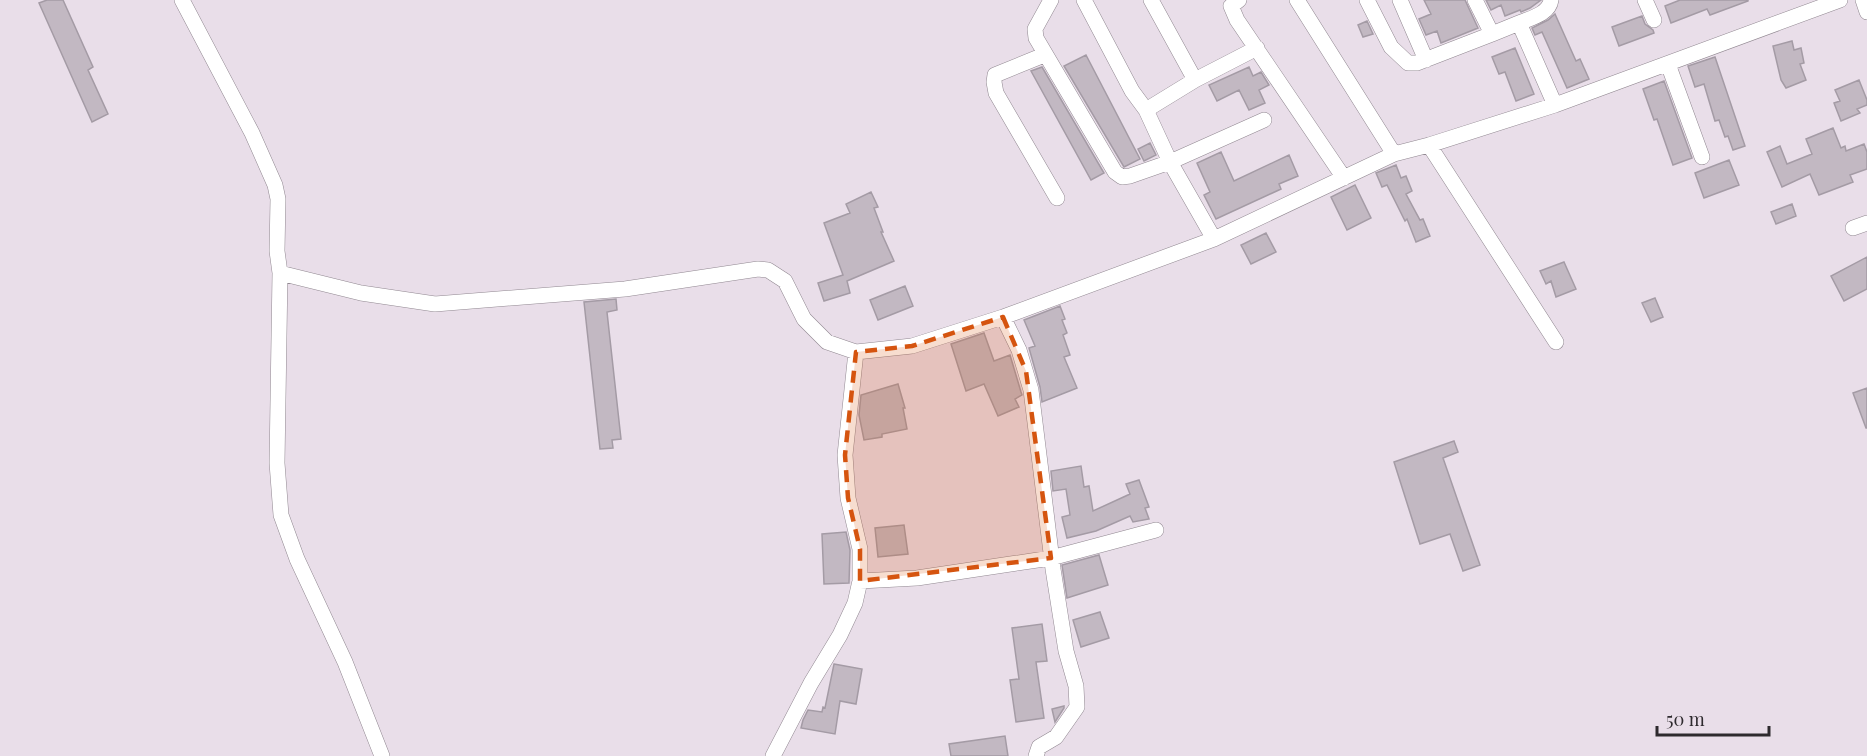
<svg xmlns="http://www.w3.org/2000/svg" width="1867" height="756" viewBox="0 0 1867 756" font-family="'Playfair Display',serif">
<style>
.building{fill:#c2b8c2;stroke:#a49ba5;stroke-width:1.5}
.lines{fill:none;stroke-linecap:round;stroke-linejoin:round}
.street-casing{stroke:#918891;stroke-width:16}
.street{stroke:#fff;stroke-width:15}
.marked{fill:#d5540f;fill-opacity:0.2;stroke:#d5540f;stroke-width:4.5;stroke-dasharray:12 8;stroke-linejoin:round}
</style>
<rect width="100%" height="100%" fill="#e9dee9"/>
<path class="building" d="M47,0H63L93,67L88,70L108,114L92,122L39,3Z
M1424,0H1465L1478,28L1441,43L1437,31L1426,35L1419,19L1431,14Z
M1486,0H1541L1530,8L1521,12L1520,10L1505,16L1501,5L1491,10Z
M1680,0H1748V1L1710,15L1707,9L1671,23L1665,6Z
M1555,14L1576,61L1580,59L1589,79L1567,88L1542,32L1535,35L1532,28L1548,20Z
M1642,16L1645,24L1653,30L1654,33L1619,46L1612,27Z
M1367,21L1373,34L1363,37L1358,25Z
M1792,41L1794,50L1801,48L1804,63L1800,64L1806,80L1786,88L1781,80L1773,46Z
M1515,48L1534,94L1516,101L1505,72L1499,74L1492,57Z
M1086,55L1140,159L1124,167L1064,66Z
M1715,57L1745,146L1733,150L1728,136L1725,137L1719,120L1715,121L1704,84L1695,87L1688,66Z
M1042,67L1104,173L1091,180L1031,71Z
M1249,67L1253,76L1261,72L1269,85L1259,90L1265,103L1249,110L1239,90L1217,101L1209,85Z
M1859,80L1867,100V105L1857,109L1860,113L1841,121L1834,103L1840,101L1835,90Z
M1664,81L1692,158L1673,165L1657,119L1654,120L1643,89Z
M1833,128L1841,148L1845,146L1846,151L1864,144L1867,152V169L1850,175L1853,182L1819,195L1810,174L1782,187L1767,152L1780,146L1787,164L1812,154L1806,139Z
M1150,143L1156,155L1144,161L1138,149Z
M1221,152L1234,181L1289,155L1298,176L1279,184L1281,189L1216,219L1204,195L1210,192L1197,163Z
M1729,160L1739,185L1704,198L1695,173Z
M1396,165L1401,178L1406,176L1412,191L1406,194L1420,220L1423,219L1430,236L1416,242L1407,219L1405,221L1387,185L1382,187L1376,173Z
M1355,185L1371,218L1347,230L1331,197Z
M871,192L878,207L874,208L883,232H881L894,261L847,281L850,293L824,301L818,283L843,275L824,223L850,213L846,204Z
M1792,204L1796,216L1776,224L1771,212Z
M1266,233L1276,252L1251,264L1241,245Z
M1867,257V289L1844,301L1831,276Z
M1564,262L1576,289L1556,297L1551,281L1546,284L1540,271Z
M905,286L913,306L878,320L870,300Z
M1655,298L1663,317L1651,322L1642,303Z
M616,299L617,310L607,312L621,439L612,440L613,448L600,449L584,302Z
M1060,306L1065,319L1062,320L1067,333L1063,335L1070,355L1064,357L1077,388L1042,402L1040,387L1029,348L1035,346L1024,320Z
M984,333L994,361L1010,355L1021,392L1022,395L1015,399L1019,407L998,416L984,384L966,391L951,344Z
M898,384L905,408H903L907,429L882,434V437L864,440L859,415L861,395Z
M1867,388V428H1866L1853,393Z
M1454,441L1458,452L1443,458L1480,565L1463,571L1450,534L1420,544L1394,462Z
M1081,466L1084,487L1089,486L1093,511L1130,494L1126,484L1139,480L1149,507L1145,508L1149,519L1133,522L1130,516L1096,531L1067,538L1062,517L1070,515L1066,489L1053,491L1051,471Z
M904,525L908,554L878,557L875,528Z
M846,532L850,550L849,583L824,584L822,534Z
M1099,555L1108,585L1067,598L1062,565Z
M1100,612L1109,638L1081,647L1073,620Z
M1042,624L1047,661L1036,662L1044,718L1016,722L1010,680L1019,679L1012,628Z
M834,664L862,669L856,704L840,701L835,734L801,728L803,720L808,710L822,712L823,707L825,708Z
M1064,706V708L1055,722L1052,709Z
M1005,736L1008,756H951L949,744Z"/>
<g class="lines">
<defs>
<path id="street" d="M182,0L252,133L275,185L278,199L277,251L280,273L361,293L435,304L625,289L758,269L768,270L785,281L804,319L827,342L856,352L912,346L1003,317L1214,239L1394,154L1429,145L1555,105L1840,0
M1051,0L1035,29L1036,38L1115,172L1122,177L1130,176L1170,162L1264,120
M1084,0L1132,91L1146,110L1170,162L1214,239
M1151,0L1195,80L1257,48
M1239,0L1231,6L1237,20L1344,178
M1297,0L1394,154
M1367,0L1391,47L1408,63H1417L1492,34
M1400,0L1426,60
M1475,0L1492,34L1519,23L1555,105
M1645,0L1654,20
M1863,0L1867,12
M1519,23C1531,18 1549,14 1551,0
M1044,55L995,75L994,82L996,93L1057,198
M1668,64L1702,157
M1146,110L1195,80
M1429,145L1556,342
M1853,228L1867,223
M280,273L277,463L281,515L297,559L345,662L382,756
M1003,317L1019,350L1031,390L1053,569L1066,651L1076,686L1077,707L1056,737L1039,747L1036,756
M860,581L917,578L1051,558L1156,530
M773,756L811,683L840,635L855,603L860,581V549L848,498L845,455L856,352"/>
</defs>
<use href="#street" class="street-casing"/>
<use href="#street" class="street"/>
</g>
<path class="marked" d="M1003,317L1026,371L1051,558L860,581V549L848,498L845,455L856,352L912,346Z"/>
<path d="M1657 726v9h112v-9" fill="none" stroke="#2e2a2e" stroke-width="3"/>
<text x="1666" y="726" font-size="18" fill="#2e2a2e" stroke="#e9dee9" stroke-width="4.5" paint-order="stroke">50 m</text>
</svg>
